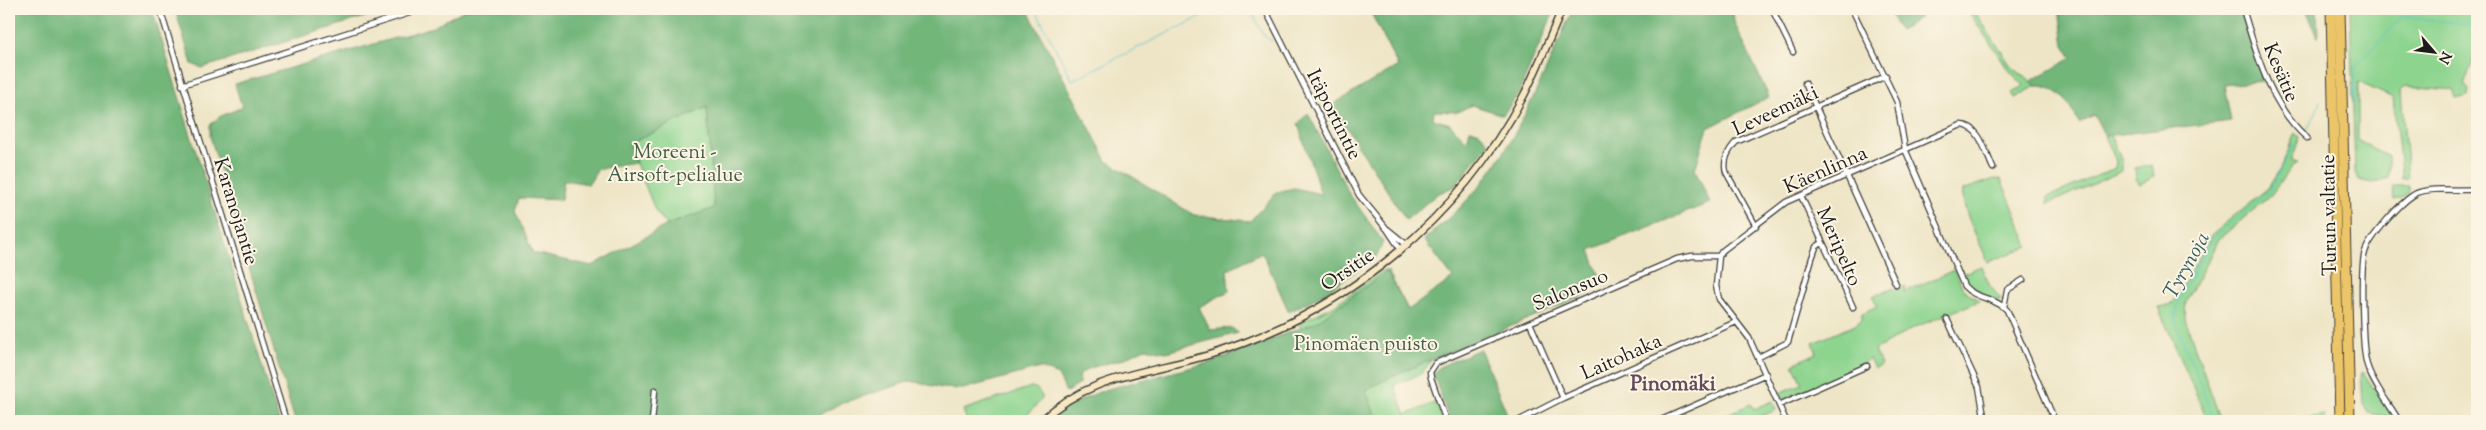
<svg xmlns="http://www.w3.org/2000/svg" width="2486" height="430" viewBox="0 0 2486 430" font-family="'Sorts Mill Goudy',serif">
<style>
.green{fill:#8dd48f;stroke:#547856}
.forest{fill:#72b67a;stroke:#47694b;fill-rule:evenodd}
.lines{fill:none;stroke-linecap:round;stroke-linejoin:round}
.stream{stroke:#55c3ca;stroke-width:1}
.street-casing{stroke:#3c3a36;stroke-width:7}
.secondary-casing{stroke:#3c3a36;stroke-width:9}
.highway-casing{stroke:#3c3a36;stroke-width:11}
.street{stroke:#fff;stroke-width:4.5}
.secondary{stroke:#f7e8c3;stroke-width:6}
.highway{stroke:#ecc569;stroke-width:9}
.labels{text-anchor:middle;stroke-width:4;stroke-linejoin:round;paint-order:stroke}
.street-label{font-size:20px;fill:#1c1c1c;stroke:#fcf5e5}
.park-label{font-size:20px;fill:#445c44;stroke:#fcf5e5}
.water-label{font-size:21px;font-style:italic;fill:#335f62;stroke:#fcf5e5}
.neighbourhood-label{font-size:21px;font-weight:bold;fill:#614a5a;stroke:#fcf5e5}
</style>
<rect width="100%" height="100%" fill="#fcf5e5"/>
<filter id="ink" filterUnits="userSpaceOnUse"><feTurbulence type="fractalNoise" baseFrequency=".02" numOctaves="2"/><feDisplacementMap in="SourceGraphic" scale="10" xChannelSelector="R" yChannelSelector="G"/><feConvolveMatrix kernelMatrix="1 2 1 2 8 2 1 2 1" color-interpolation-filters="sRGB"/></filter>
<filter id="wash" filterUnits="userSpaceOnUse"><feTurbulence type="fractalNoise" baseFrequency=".0096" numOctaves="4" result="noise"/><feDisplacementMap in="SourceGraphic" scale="20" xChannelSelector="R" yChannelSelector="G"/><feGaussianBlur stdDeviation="1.12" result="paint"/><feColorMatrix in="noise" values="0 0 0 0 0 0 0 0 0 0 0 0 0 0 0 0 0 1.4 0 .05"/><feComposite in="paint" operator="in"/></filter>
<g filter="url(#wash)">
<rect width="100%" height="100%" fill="#eee5c6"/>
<path class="green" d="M1967,9H1973L2011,66L2036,86L2015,98L2012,93L2024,86L2007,68Z
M2350,9H2477V51L2464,84L2469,90L2468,96L2456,99L2453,90L2406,86L2401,91L2408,178L2402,179L2393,98L2358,82V141L2388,155V178L2373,183L2358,180L2355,172Z
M707,107L714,208L667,225L656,212L628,144Z
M2296,133L2300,137L2291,161L2298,163L2291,167L2271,195L2219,239L2186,301L2185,319L2221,421H2208L2158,307L2170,305L2175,300L2212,234L2268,188L2280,169Z
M2111,135L2122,162V171L2048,204V197L2115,168L2116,161L2105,136Z
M2151,165L2154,177L2140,184L2136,179L2135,168Z
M1994,179H2001L2029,246L1988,262C1981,244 1960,208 1963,190Z
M2393,186H2409V192L2402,198L2394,200Z
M1981,266L1990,286L2002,300C1985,303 1968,288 1962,274Z
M1954,270L1964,290L1979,301L1911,329L1875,350L1881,365L1874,369L1869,358L1861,366L1782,400L1779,393L1802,384L1793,364L1817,353L1813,343L1855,325L1861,320L1862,313L1877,306L1873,296L1892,288L1896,290L1906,286L1904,292Z
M1382,271H1388L1408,310L1451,351L1432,359L1421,374L1394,385L1406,415L1436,402L1443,421H1377L1368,397L1276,421L1301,328L1299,323L1333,306Z
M2363,372L2391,414L2388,417L2368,413L2363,404L2361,373Z
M1031,387L1037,389L1042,396V399L1022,421H967L963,410Z
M1773,401L1776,410L1757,418L1758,421H1711L1751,404L1754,409Z
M2325,415L2323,421H2291Z"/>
<path class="forest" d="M9,9H152L279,421H9Z
M175,9H390L202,68L192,64Z
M466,9H1027L1107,161L1194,215L1250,221L1277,192L1294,188L1321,194L1298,124L1308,113L1348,192L1383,242L1377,256L1323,294L1289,312L1262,252L1227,270L1229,291L1199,307L1210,330L1232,328L1238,333L1166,352L1145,348L1123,359L1090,368L1080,374L1079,384L1066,392L1058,375L1040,368L963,389L942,388L911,381L839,404L819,415L802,421H295L210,136V125L219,117L242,107L235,84L433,27ZM707,107L714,208L667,225L592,266L533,253L515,211L519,198L561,200L564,180L589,184L598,169L636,163L629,144Z
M1369,9H1555L1518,94L1503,115L1472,105L1457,112L1434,111L1433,119L1450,124L1467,141L1470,130L1478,131L1489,143L1455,186L1437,194L1406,220L1332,105L1398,66Z
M1573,9H1733L1734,22L1769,97L1708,128L1695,169L1710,203L1590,250L1599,274L1593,288L1583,296L1390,377L1366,390L1377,421H1051L1067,406L1104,390L1212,362L1316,322L1387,271L1408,310L1453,278L1424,240C1440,225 1457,212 1471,196C1516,148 1546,68 1573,9Z
M1888,9H1918L1922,16L1900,31Z
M2059,9H2240L2264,81L2224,85L2231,121L2105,136L2094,115L2079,123C2069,104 2060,86 2036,86L2031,81L2072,58L2064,45Z
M2306,9H2317L2318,38Z
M1480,349L1510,421H1450L1433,374L1439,367Z"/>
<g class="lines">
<path class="stream" d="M1035,9L1072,80L1217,9
M1250,9L1265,37L1272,41
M2354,102L2355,67L2402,17L2477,25
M2306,130L2316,113L2320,101
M2215,421L2175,321L2178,302L2212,239L2270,190L2294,144"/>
</g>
</g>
<g filter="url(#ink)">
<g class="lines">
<defs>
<path id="street" d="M160,9L286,421
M1265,9L1359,195L1386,228L1407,245
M1772,9L1793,52
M1852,9L1897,102L1905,149L1964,286C1975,299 1995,297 2007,310L2055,421
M2243,9C2257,56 2270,105 2307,138
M1805,83L1896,284
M182,85L422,9
M1801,196L1853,307
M1756,226L1726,172C1723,160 1728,151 1736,142L1886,76
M1387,229L1401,250
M2004,307L2007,290L2023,280
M1947,319L1979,387L1985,421
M1530,323L1563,398
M1759,357L1788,342L1812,258L1816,247L1822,243
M1779,405L1867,366
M1520,420L1563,398L1736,322
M652,421L655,390
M1446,421L1431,378L1430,372L1436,363L1677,259L1692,256H1719
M1659,421L1766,374
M1786,421L1749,338L1719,299L1716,286L1719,256L1722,251L1786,202L1961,125C1980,125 1986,154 1993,168
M2399,421C2389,403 2373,385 2367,365C2362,350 2360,266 2365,252C2370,237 2402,200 2417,193C2434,186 2459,192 2477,189"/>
<path id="secondary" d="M1041,421C1091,373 1152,373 1215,353C1347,311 1459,219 1524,95C1538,67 1550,38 1562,9"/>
<path id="highway" d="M2331,9L2340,421
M2340,9L2350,421"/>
</defs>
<use href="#street" class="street-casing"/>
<use href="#secondary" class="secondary-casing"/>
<use href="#highway" class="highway-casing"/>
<use href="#street" class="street"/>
<use href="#secondary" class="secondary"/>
<use href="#highway" class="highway"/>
</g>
</g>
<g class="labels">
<g class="street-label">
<text transform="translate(2282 72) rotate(67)" y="7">Kesätie</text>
<text transform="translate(1775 110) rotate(-25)" y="7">Leveemäki</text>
<text transform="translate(1335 114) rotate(63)" y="7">Itäportintie</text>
<text transform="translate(1825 169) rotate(-24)" y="7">Käenlinna</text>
<text transform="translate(237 211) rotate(73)" y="7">Karanojantie</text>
<text transform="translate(2328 215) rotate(-91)" y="7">Turun valtatie</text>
<text transform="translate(1840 246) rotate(66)" y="7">Meripelto</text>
<text transform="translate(1347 269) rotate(-35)" y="7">Orsitie</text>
<text transform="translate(1570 289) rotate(-23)" y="7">Salonsuo</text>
<text transform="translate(1621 356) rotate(-24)" y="7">Laitohaka</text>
</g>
<g class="park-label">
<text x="675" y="158">Moreeni -<tspan x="675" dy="23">Airsoft-pelialue</tspan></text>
<text x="1366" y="350">Pinomäen puisto</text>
</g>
<g class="water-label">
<text transform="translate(2186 265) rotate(-61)" y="7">Tyrynoja</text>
</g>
<g class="neighbourhood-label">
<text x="1673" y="390">Pinomäki</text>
</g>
</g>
<rect width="2486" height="430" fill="none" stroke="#fcf5e5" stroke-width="30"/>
<g transform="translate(2434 52) rotate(118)" stroke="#fcf5e5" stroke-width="4" paint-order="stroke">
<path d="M0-4L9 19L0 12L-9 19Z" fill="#1c1c1c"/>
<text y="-8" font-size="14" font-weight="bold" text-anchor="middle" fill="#1c1c1c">N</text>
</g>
</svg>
